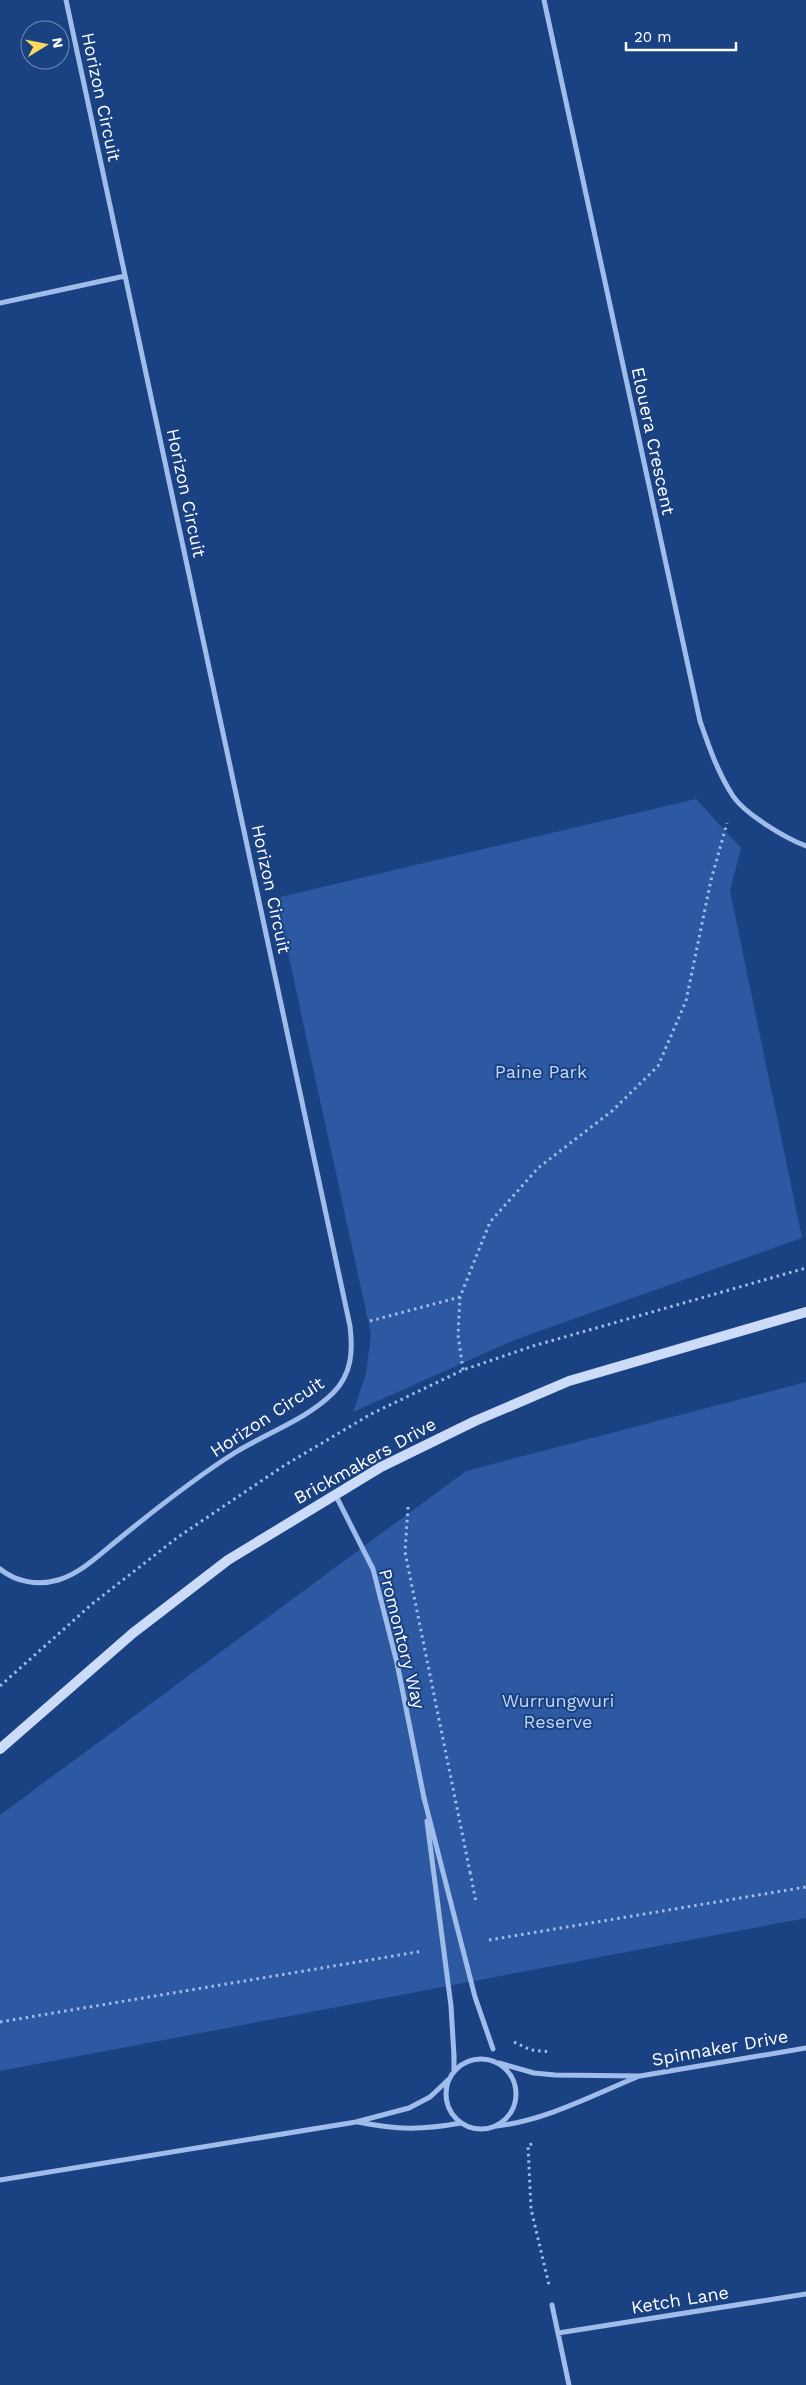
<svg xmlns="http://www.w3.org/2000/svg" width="806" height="2385" viewBox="0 0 806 2385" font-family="'Work Sans',sans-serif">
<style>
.green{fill:#2d59a2}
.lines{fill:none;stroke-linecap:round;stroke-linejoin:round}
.path{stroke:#9fbceb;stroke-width:3;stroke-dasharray:2.5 4;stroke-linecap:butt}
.street{stroke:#9fbceb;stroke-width:5}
.secondary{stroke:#cbdbf8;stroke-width:10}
.path-bridge{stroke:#9fbceb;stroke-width:3;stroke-dasharray:2.5 4;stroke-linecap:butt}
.street-bridge{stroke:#9fbceb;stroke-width:5}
.labels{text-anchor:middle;stroke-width:4;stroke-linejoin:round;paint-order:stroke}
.street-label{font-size:18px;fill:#fff;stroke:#1a4182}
.park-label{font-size:18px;fill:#c4d8f8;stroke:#1a4182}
</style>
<rect width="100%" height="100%" fill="#1a4182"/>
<path class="green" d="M696,799L741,848L730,891L802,1238L517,1339L353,1412L366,1374L371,1334L276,898Z
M806,1382V1918L0,2071V1815L466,1471Z"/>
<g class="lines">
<path class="path" d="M370,1321L460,1297
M463,1370L458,1335L460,1297L490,1222L538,1168L612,1111L658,1066L686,1001L711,880L727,823
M408,1507L405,1552L470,1872
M0,1686L92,1604L178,1537L285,1465L371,1414L463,1370L533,1346L806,1268
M489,1940L806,1887
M0,2022L423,1951
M532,2144L528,2145L531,2209L549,2285"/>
<path class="street" d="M544,0L700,721C709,747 718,773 733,796C745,814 785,838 806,846
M0,303L125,276
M335,1494L373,1569L397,1663L424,1798
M0,1569C16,1582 38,1586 58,1580C79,1574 97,1557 114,1543C153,1511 193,1479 236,1452C267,1433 307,1419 333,1393C352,1374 353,1351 350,1326L66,0
M454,2056V2070
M446 2094a35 35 0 1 1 70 0a35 35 0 1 1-70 0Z
M499,2063L534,2073L555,2075L640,2076L806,2048
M358,2122C397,2130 422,2130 461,2123
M497,2126C546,2120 591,2096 637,2077
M0,2180L356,2122L409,2108L430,2097L448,2080
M552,2305L569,2385
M558,2333L806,2294"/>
<path class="secondary" d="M0,1749L133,1633L228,1560L381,1467L475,1421L569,1381L806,1312"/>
<path class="path-bridge" d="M470,1872L476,1902
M514,2042L531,2050L551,2052"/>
<path class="street-bridge" d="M424,1798L475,1997L493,2049
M427,1821L451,2006L454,2056"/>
</g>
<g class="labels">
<g class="street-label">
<text transform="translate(101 97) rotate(78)" y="6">Horizon Circuit</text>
<text transform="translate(653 441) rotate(78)" y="6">Elouera Crescent</text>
<text transform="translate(186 493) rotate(78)" y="6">Horizon Circuit</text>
<text transform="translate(271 889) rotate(78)" y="6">Horizon Circuit</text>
<text transform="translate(267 1417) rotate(-33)" y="6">Horizon Circuit</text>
<text transform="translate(365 1461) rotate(-29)" y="6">Brickmakers Drive</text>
<text transform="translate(402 1639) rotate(76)" y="6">Promontory Way</text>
<text transform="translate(720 2048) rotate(-10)" y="6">Spinnaker Drive</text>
<text transform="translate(680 2300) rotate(-9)" y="6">Ketch Lane</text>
</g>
<g class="park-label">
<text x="541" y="1078">Paine Park</text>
<text x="558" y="1707">Wurrungwuri<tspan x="558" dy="21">Reserve</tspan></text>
</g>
</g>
<g transform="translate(45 45) rotate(80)"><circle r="24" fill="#1a4182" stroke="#768db4"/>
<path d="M0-4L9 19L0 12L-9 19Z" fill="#fdd95b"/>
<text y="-8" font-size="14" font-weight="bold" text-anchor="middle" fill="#ffffff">N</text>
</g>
<path d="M626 42v8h110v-8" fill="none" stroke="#ffffff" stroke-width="2.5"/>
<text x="634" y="42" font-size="15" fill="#ffffff" stroke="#1a4182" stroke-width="4" paint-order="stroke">20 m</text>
</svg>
